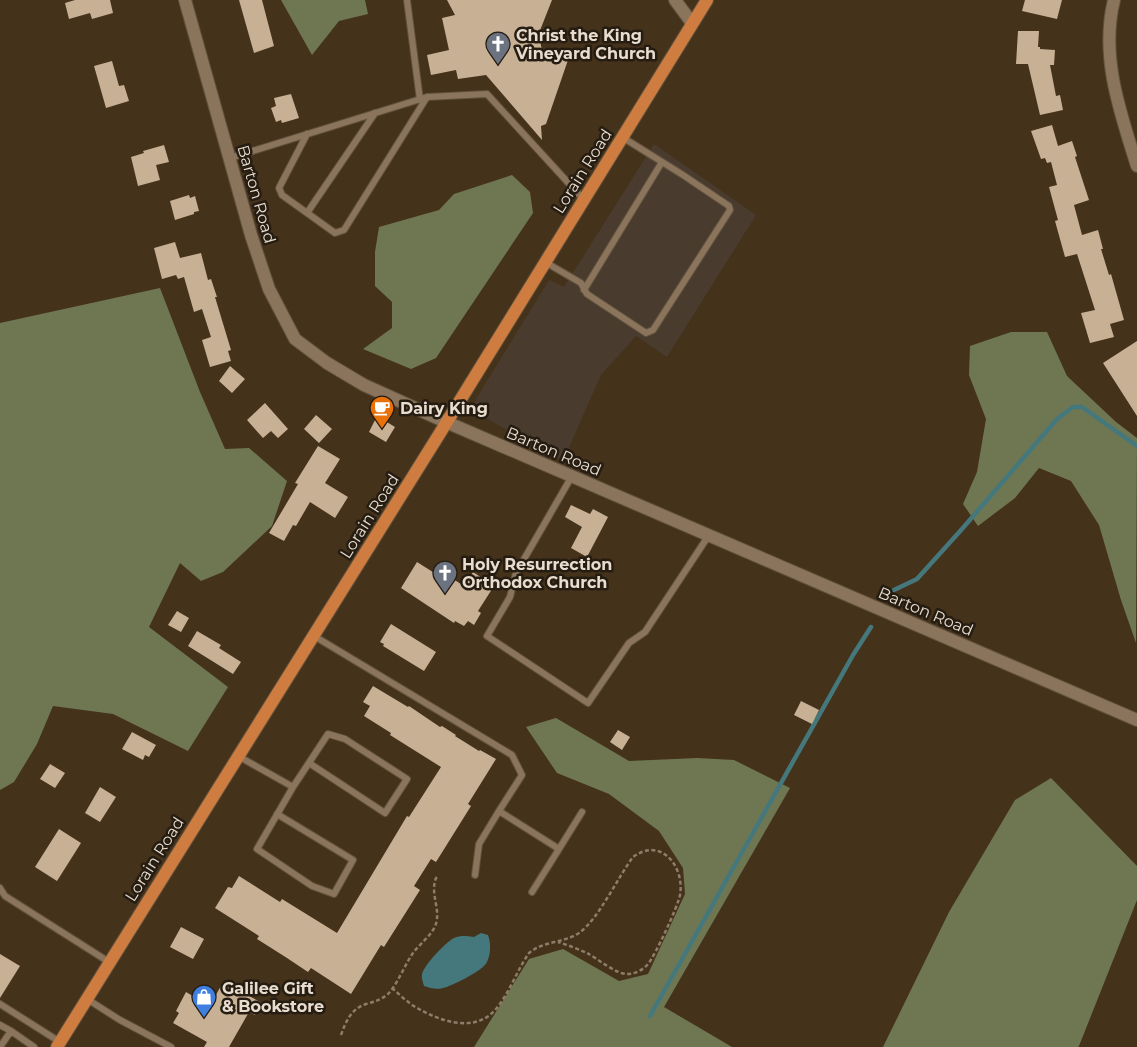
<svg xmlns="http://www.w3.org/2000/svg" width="1137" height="1047" viewBox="0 0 1137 1047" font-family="Montserrat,sans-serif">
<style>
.commercial{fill:#493b2e}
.forest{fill:#6f7752}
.water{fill:#45787c}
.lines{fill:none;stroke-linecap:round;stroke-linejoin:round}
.stream{stroke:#45787c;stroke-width:4.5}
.building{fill:#c8b095}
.lane-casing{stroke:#60513c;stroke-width:8}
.street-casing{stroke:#60513c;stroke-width:14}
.secondary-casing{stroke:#60513c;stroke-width:14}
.primary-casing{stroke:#60513c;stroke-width:14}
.path{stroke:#8d7d6a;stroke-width:2.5;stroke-dasharray:4 2.5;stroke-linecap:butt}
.lane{stroke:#8a745b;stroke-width:6}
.street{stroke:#8a745b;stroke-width:12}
.secondary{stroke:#8a745b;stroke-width:12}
.primary{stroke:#ce7c3f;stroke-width:12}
.labels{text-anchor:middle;stroke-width:5;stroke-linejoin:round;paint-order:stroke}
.poi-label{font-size:16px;font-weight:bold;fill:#e9ddcf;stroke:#251c12;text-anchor:start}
.street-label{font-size:16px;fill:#e9ddcf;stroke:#251c12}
</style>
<rect width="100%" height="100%" fill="#45321b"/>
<path class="commercial" d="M654,144L756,215L667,357L636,336L601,375L563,461L473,411L476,399L549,280L564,287Z"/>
<path class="forest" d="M281,0H365L368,14L339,21L312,55Z
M512,175L530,192L533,213L436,358L411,369L363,349L392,328V302L375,286V252L379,227L439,210L454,194Z
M160,288L200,392L225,449L249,448L287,481L272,526L223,572L201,581L180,563L149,627L228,687L188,751L113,714L53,706L37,744L14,782L0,790V323Z
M1011,332H1047L1067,376L1116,422L1137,438L1136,643L1121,600L1099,525L1071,481L1039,468L1015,498L978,526L963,504L977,472L986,419L969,375L970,346Z
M556,718L629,761L697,758L734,760L790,788L664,1007L732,1047H474L529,959L563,949L619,981L648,974L685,894L683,868L659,831L609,794L557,773L526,727Z
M1051,778L1137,866V900L1079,1046L1078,1047H883L949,912L1015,800Z"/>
<path class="water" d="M481,933L488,935C491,943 491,954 487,962C484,970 452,986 443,988C436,990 430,988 424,986C423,982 421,978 422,974C425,964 445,943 454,938C461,935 467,936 474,937Z"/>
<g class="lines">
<path class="stream" d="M894,590L917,579L962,529L1057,419L1073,407H1082L1137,446
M650,1016L853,655L871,627"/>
</g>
<path class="building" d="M75,0H110L113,13L92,19L90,13L69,19L65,3Z
M239,0H262L274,46L254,53Z
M447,0H552L539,33L542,52L560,49L568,60L546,124L541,126L542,140L486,75L458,79L456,70L431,75L427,55L449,50L442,18L455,15Z
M1025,0H1062L1057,19L1022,11Z
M1018,31H1039L1038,47H1040V49L1055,50L1054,65H1050L1056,96L1060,95L1063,110L1040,115L1028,64H1016Z
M112,61L119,86L124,85L129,101L106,108L94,66Z
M291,94L299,118L282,123L281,120L276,122L271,108L276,106L274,98Z
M1052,125L1058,146L1072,141L1077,156L1075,157L1089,200L1074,205L1082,235L1098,230L1103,249H1101L1109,275L1111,274L1124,320L1110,324L1114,337L1090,343L1081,313L1095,310L1077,254L1065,257L1055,221L1058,220L1049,187L1057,185L1051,162L1047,163L1045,158L1041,159L1031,131Z
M164,145L169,162L156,165L160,180L138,186L131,157L144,153L143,151Z
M189,195L190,198L195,196L199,211L194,212V214L175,220L170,201Z
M175,242L180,258L201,253L208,280L211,279L217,297H215L231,350L228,351L231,361L210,367L202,340L211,337L202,309L194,312L184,277L178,279L176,275L162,279L154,248Z
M1137,341V416L1103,363Z
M230,366L245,379L232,393L219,381Z
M265,403L288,429L278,438L271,431L263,438L247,420Z
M316,415L332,429L319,443L304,429Z
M377,416L395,427L386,442L369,432Z
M318,446L340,459L325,483L348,497L335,518L310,502L296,526L293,525L284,541L269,533L298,484L295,483Z
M571,505L590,514L593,509L608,517L587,557L571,548L582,527L565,517Z
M417,562L436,574L439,570L464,586L473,572L494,586L478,611L481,613L474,625L468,621L464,626L455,621L454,623L401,588Z
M177,611L189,618L181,632L168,625Z
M391,624L436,652L424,671L383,646L384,644L380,642Z
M197,631L221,645L219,648L241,662L233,674L188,646Z
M373,686L408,707L409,706L440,727L442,726L456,735L455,736L479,751L480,750L496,759L468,804L471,806L436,862L431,859L414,886L420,890L384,947L381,945L351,994L311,968L308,972L287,958L257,939L259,936L215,908L228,887L232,888L239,876L280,902L282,899L337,933L407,816L409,817L441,767L390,735L391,733L364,716L370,706L363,702Z
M801,701L819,710L812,724L794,715Z
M618,730L630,737L622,750L610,742Z
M132,732L156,745L149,757L145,755L143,760L122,749Z
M50,764L65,773L55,788L40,779Z
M100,787L116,797L100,822L85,813Z
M59,829L81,843L57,881L35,867Z
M181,927L204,939L193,959L170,947Z
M0,954L20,966L0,998Z
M223,982L262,1003L255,1015L249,1012L229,1047H204L207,1042L173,1023L179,1013L176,1011L186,992L210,1006Z"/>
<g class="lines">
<defs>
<path id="lane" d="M407,0L420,100
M307,134L279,188L282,195L335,233L344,230L427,97
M230,158L427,97L487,94L584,200
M307,213L375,113
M545,262L581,283L587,294L646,333L653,330L730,210L729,206L683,175L622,137
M584,290L662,162
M572,476L516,573L510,597L487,636L588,703L629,643L645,632L709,535
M314,636L512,755L522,775L499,811L559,849L582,812
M238,756L293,787L328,734L345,739L407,779L385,813L309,763
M277,814L353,860L334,894L312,886L257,849L293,787
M475,875L479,844L499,811
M0,888L5,896L109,962
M532,892L559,849
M87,999L120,1020L171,1047
M0,1004L60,1042
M0,1025L11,1031
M0,1047L11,1031L34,1047"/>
<path id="street" d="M675,0L692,23
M1114,0C1100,56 1120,112 1137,166"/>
<path id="secondary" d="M185,0L251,235L269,289L295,339L327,363L364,385L446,422L1137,720"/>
<path id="primary" d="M57,1047L440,433L707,0"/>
</defs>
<use href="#lane" class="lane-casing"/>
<use href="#street" class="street-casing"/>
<use href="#secondary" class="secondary-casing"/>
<use href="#primary" class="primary-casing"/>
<path class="path" d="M392,988C400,995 409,1004 419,1009C442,1022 476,1033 496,1009C510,992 517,970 529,953C543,941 564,943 579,933C598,920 618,877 633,857C661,836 685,867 680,895C678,906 655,956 648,964C643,970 635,974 627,974C616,974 598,959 587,953C578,949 568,945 558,942
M341,1035C346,1021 351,1009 366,1004C374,1002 380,1000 387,995C398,984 404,966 413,953C419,945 428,938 433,930C444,913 429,896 436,878L439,876"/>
<use href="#lane" class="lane"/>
<use href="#street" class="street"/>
<use href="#secondary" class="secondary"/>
<use href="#primary" class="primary"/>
</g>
<defs>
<symbol id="church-pin" viewBox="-11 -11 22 30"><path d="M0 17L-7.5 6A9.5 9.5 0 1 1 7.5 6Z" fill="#6b7280" stroke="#251c12"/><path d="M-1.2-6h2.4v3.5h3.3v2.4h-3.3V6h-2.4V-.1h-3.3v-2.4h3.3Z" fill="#fff"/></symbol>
<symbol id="cafe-pin" viewBox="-11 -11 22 30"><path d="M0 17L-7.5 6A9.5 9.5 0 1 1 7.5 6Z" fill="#e8710a" stroke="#251c12"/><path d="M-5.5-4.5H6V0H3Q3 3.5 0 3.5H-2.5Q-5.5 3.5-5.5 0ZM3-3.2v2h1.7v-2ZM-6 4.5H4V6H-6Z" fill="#fff"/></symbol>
<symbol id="shop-pin" viewBox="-11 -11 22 30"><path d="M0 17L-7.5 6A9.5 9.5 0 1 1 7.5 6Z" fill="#3f7fe0" stroke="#251c12"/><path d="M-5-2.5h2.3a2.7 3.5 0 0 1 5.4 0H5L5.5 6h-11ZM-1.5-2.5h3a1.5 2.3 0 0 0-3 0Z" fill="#fff"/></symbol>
</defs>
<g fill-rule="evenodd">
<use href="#church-pin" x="484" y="30" width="28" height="38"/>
<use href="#cafe-pin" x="368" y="394" width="28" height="38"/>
<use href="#church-pin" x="431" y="559" width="28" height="38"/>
<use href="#shop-pin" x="190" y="983" width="28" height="38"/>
</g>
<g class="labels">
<g class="poi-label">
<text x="516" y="41">Christ the King<tspan x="516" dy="18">Vineyard Church</tspan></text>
<text x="400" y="414">Dairy King</text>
<text x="462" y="570">Holy Resurrection<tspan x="462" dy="18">Orthodox Church</tspan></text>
<text x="222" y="994">Galilee Gift<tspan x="222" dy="18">&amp; Bookstore</tspan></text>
</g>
<g class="street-label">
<text transform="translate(582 171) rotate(-58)" y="6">Lorain Road</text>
<text transform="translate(257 194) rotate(74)" y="6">Barton Road</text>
<text transform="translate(554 451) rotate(23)" y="6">Barton Road</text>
<text transform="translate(369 516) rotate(-58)" y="6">Lorain Road</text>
<text transform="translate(926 611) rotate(23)" y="6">Barton Road</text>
<text transform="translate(154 859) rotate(-58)" y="6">Lorain Road</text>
</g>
</g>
</svg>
